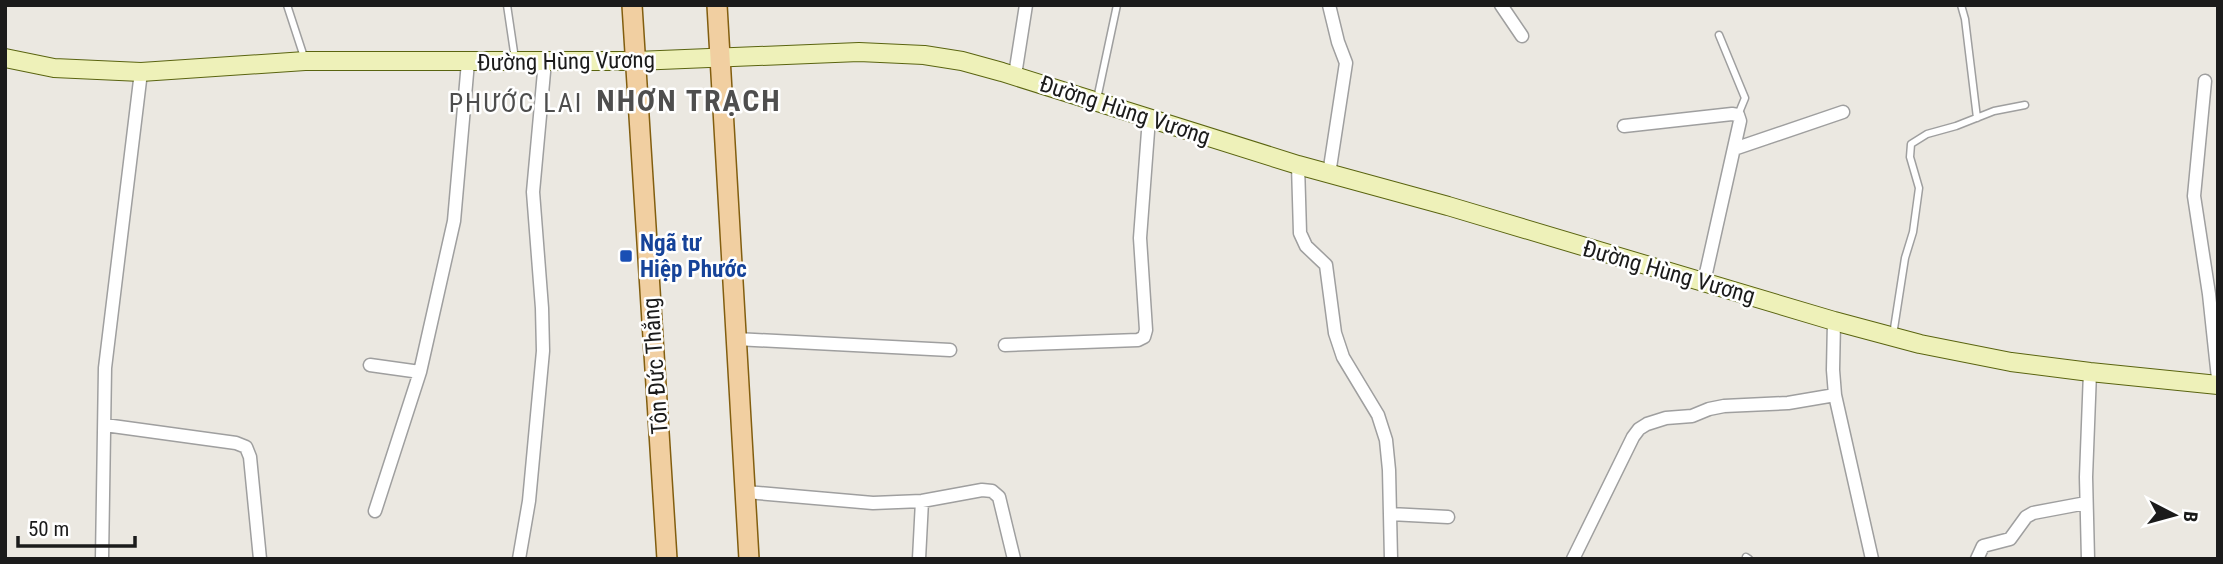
<svg xmlns="http://www.w3.org/2000/svg" width="2223" height="564" viewBox="0 0 2223 564" font-family="'Roboto Condensed',sans-serif">
<style>
.lines{fill:none;stroke-linecap:round;stroke-linejoin:round}
.lane-casing{stroke:#9f9f9f;stroke-width:9}
.street-casing{stroke:#9f9f9f;stroke-width:15}
.secondary-casing{stroke:#5a6410;stroke-width:20}
.primary-casing{stroke:#825e0f;stroke-width:22}
.lane{stroke:#fff;stroke-width:6}
.street{stroke:#fff;stroke-width:12}
.secondary{stroke:#eef1b9;stroke-width:18}
.primary{stroke:#f1cfa1;stroke-width:19}
.transit-dot{fill:#1a4fb4;stroke:#fff;stroke-width:2.5}
.labels{text-anchor:middle;stroke-width:5;stroke-linejoin:round;paint-order:stroke}
.street-label{font-size:23px;fill:#1b1b1b;stroke:#fff}
.transit-label{font-size:23px;font-weight:bold;fill:#164399;stroke:#fff;text-anchor:start}
.quarter-label{font-size:26px;letter-spacing:2px;fill:#4e4e4e;stroke:#fff}
.district-label{font-size:30px;font-weight:bold;letter-spacing:2px;fill:#4e4e4e;stroke:#fff}
</style>
<rect width="100%" height="100%" fill="#ebe8e1"/>
<g class="lines">
<defs>
<path id="lane" d="M287,5L305,60
M507,5L515,59
M1961,5L1965,19L1977,118
M1719,35L1745,98L1738,115
M1097,99L1117,5
M1893,335L1905,258L1913,232L1919,188L1910,157L1911,144L1927,134L1956,126L1994,111L2025,105
M1746,557L1749,559"/>
<path id="street" d="M1501,5L1522,36
M1015,75L1026,5
M2205,81L2194,196L2209,294L2218,378
M1624,126L1732,114L1738,115L1740,121L1704,282
M1734,149L1843,112
M1298,165L1300,233L1306,246L1326,265L1335,333L1343,357L1378,415L1386,440L1389,470L1391,559
M1329,174L1346,63L1338,42L1329,5
M1834,321L1833,370L1835,395L1872,559
M736,339L950,350
M1005,345L1138,340L1144,337L1146,330L1140,238L1149,118
M370,365L420,372
M105,425L236,443L246,447L250,457L260,559
M746,492L873,503L922,501L982,490L992,491L999,497L1014,559
M375,511L420,372L454,221L468,62
M1390,514L1448,517
M102,559L105,368L141,72
M519,559L529,501L543,351L542,308L533,192L545,61
M919,559L922,501
M1573,559L1633,437L1639,429L1647,424L1666,418L1692,416L1709,409L1724,406L1788,403L1835,395
M1977,559L1983,546L2010,539L2026,517L2033,513L2086,503
M2088,559L2086,477L2090,372"/>
<path id="secondary" d="M5,58L54,68L141,72L305,61H636L859,52L924,55L962,61L1002,72L1298,165L1448,206L1834,321L1920,344L2011,362L2090,372L2218,385"/>
<path id="primary" d="M632,5L667,559
M717,5L749,559"/>
</defs>
<use href="#lane" class="lane-casing"/>
<use href="#street" class="street-casing"/>
<use href="#secondary" class="secondary-casing"/>
<use href="#primary" class="primary-casing"/>
<use href="#lane" class="lane"/>
<use href="#street" class="street"/>
<use href="#secondary" class="secondary"/>
<use href="#primary" class="primary"/>
</g>
<rect class="transit-dot" x="619" y="249" width="14" height="14" rx="3.5"/>
<g class="labels">
<g class="street-label">
<text transform="translate(566 61) rotate(-1)" y="8">Đường Hùng Vương</text>
<text transform="translate(1125 110) rotate(18)" y="8">Đường Hùng Vương</text>
<text transform="translate(1669 272) rotate(16)" y="8">Đường Hùng Vương</text>
<text transform="translate(655 366) rotate(-94)" y="8">Tôn Đức Thắng</text>
</g>
<g class="transit-label">
<text x="640" y="251">Ngã tư<tspan x="640" dy="26">Hiệp Phước</tspan></text>
</g>
<g class="quarter-label">
<text x="516" y="112">PHƯỚC LAI</text>
</g>
<g class="district-label">
<text x="689" y="111">NHƠN TRẠCH</text>
</g>
</g>
<rect width="2223" height="564" fill="none" stroke="#1b1b1b" stroke-width="14"/>
<g transform="translate(2174 515) rotate(96)" stroke="#ffffff" stroke-width="5" paint-order="stroke">
<path d="M0-5L12 26L0 18L-12 26Z" fill="#1b1b1b"/>
<text y="-10" font-size="19" font-weight="bold" text-anchor="middle" fill="#1b1b1b">B</text>
</g>
<path d="M18 536v10h117v-10" fill="none" stroke="#1b1b1b" stroke-width="3.5"/>
<text x="28" y="536" font-size="21" fill="#1b1b1b" stroke="#ffffff" stroke-width="5" paint-order="stroke">50 m</text>
</svg>
